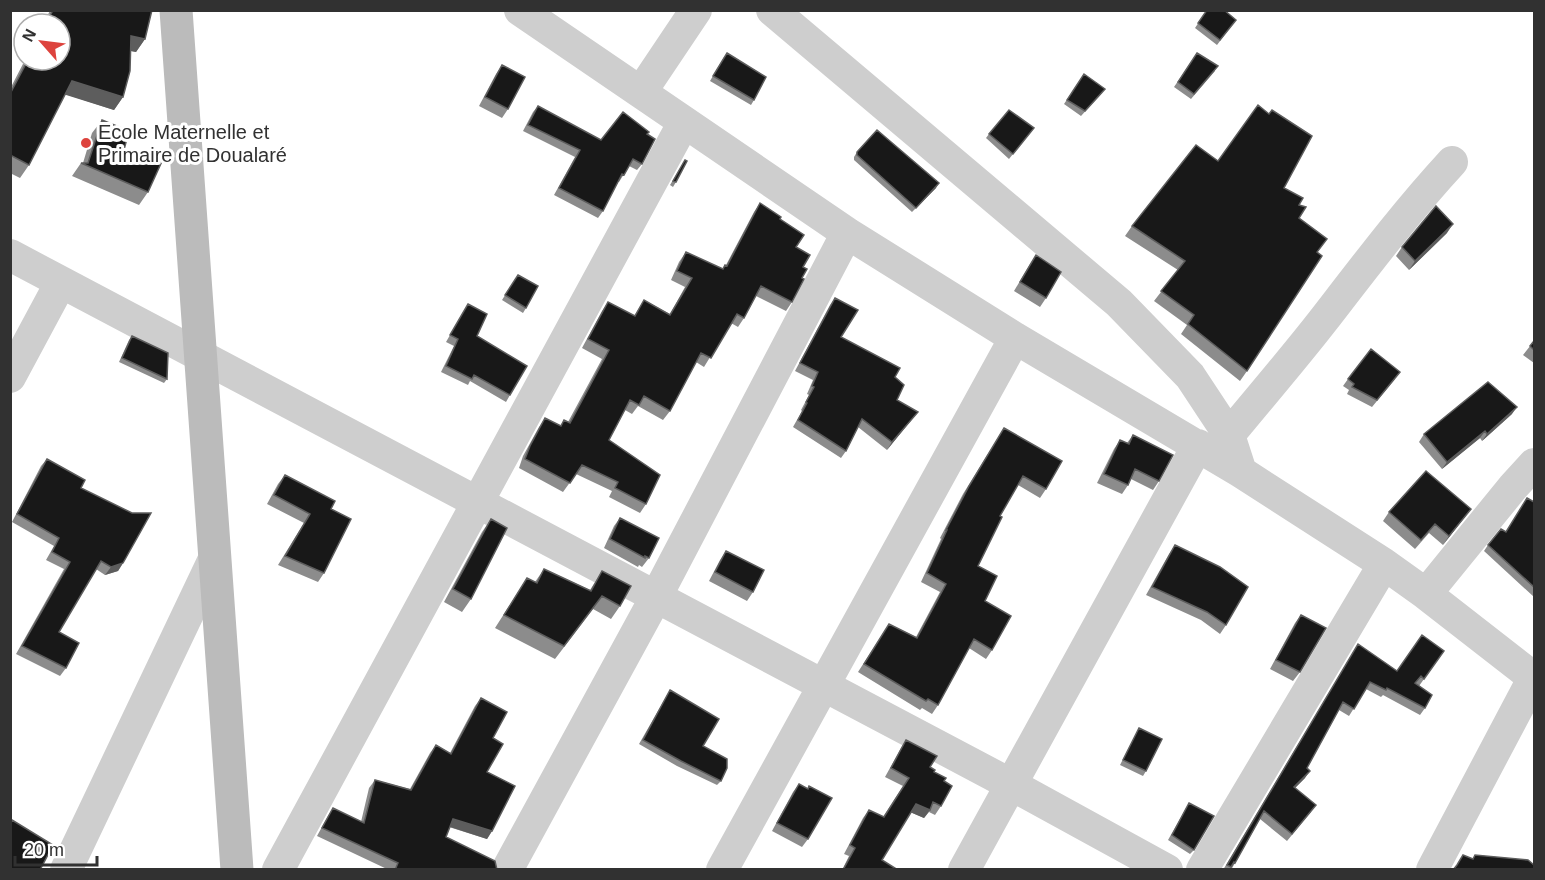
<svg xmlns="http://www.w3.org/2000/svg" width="1545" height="880" viewBox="0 0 1545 880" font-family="Helvetica,sans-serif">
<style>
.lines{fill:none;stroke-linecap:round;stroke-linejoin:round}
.street{stroke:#cecece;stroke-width:32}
.secondary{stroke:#bbb;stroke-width:33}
.wall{fill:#8c8c8c}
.shaded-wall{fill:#5d5d5d}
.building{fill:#181818;stroke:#5d5d5d;stroke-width:1.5}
.poi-dot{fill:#dd433d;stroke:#fff;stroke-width:2}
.labels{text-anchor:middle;stroke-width:6;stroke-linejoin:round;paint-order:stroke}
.poi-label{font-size:20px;fill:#313131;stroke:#fff;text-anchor:start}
</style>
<rect width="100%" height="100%" fill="#fff"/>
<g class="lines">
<path class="street" d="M520,10L847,233L1015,338L1241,472L1384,564L1426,594L1534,678
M772,10L1119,303L1190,376L1229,435L1241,472
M641,92L696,10
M10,255L1010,784L1167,870
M10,377L61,282
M1229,435C1261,396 1294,358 1325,318C1366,265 1406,212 1452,162
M1426,594L1513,487L1534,464
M66,870L215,557
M278,870L684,122
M507,870L656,597L847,233
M722,870L1015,338
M964,870L1198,445
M1202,870L1384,564
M1432,870L1534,677"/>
<path class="secondary" d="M176,10L237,870"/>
</g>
<path class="wall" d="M50,10H152L145,39L136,52L130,51L123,97L114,110L65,94L29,165L20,178L10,173V89L25,60H60V24H44Z
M1207,10L1236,20L1217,45L1195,28Z
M1197,53L1215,71L1191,99L1174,87Z
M724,57L754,100L751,105L710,81Z
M502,65L508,109L502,118L479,106L496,74Z
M1084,74L1102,93L1081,116L1064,104Z
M538,106L601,140L647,134L642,164L637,170L629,166L619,182H618L603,211L598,218L554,195L575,157L523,131L533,112Z
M1269,114L1284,188L1299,205V218L1318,252L1247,371L1240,381L1181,334L1187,325L1154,301L1178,270L1125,236L1132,226L1218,161Z
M102,120L121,161L148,192L139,205L72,176L81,163H83L92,133Z
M1034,128L1009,159L986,138L989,134Z
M857,152L936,188L912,212L854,160V157Z
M685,160L676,182L673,187L670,185Z
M760,203L780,219L796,247L803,267L802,278L792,302L786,311L756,296L744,318L738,327L731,323L704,367L696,362L670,411L663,420L638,406L632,414L625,410L609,440L646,504L640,513L609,497L612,491L576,474L563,492L519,468L523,456L539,427L545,418L560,426L564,420L568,422L602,359L582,348L602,311L608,302L634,316L644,300L670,314L685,287L671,280L679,262L686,252L722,269L725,265H726L754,212Z
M1447,233L1409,270L1396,256L1402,247Z
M1036,255L1046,298L1040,307L1014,291L1030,264Z
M518,275L526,308L523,313L502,300Z
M835,298L841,337L895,377L897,400L918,412L887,450L858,427L846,451L841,458L793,427L802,411L801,410L809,395L807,394L813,380L795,371L830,305Z
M468,304L477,336L510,395L506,402L470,381L468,385L441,372L454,346L446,342Z
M132,336L167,379L164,383L119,362L129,340Z
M1534,341V363L1523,355Z
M1348,379H1395L1372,407L1347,394L1349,390L1343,386Z
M1512,414L1482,441L1480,438L1442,469L1419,442L1424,434Z
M1004,428L1046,489L1040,498L1018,485L1000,516L978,566L992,650L986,659L969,648L938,705L932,714L922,708L920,710L858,672L889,624L916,637L940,592L921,582L941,539L940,538L963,494Z
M1133,435L1159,481L1153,490L1131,479L1128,485L1122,494L1097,483L1114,449L1120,440L1127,443Z
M47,459L81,488L123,563L118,571L105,575L96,569L59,632L66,668L60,676L16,654L64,569L46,560L54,546L12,522L41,466Z
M285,475L331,509L324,573L318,582L278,565L304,523L267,504L278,484Z
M1527,498L1534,502V597L1484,551L1488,545L1506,532Z
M1471,509L1443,545L1429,533L1415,549L1383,521L1389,512Z
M620,518L649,558L642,567L639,565L638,567L604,548L614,526Z
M491,519L471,599L462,612L444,602L482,532Z
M1175,545L1226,625L1220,634L1201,620L1146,595L1169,554Z
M726,551L753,592L747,601L709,581L720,560Z
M544,569L590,590L602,571L620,606L611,619L593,609L555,659L495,628L527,578L535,582Z
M1301,615L1300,672L1293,681L1270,669L1295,623Z
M1358,644L1397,671L1444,651L1419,686L1416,683L1425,708L1420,715L1383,695L1381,697L1366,689L1349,716L1339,710L1307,768L1305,778L1295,788L1311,812L1287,841L1260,819L1231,870H1223Z
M670,690L703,746L721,781L717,785L677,766L639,744Z
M481,698L493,738L487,772L492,831L487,839L449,827L446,837L497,870H389L317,836L328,816L333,808L361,822L369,788L375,780L410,789L430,753L436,745L450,753L475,706Z
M1139,728L1146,771L1143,776L1120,765Z
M906,740L934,772L944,781L941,806L935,815L929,812L924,818L910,812L882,860L898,870H842L849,856L844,854L863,818L869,810L883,817L903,786L885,777L901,748Z
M799,784L808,839L802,847L772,831L793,792Z
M1189,803L1194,850L1190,854L1168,840Z"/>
<path class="shaded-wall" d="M131,36L145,39L136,52L122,49Z
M72,81L123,97L114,110L63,94Z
M939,183L936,188L912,212L916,208Z
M1453,224L1447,233L1409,270L1415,261Z
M1517,407L1512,414L1482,441L1487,434Z
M918,412L912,419L887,450L892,442Z
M1485,431L1480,438L1442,469L1447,462Z
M1471,509L1443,545L1449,536Z
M123,563L118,571L105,575L111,567Z
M1310,771L1305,778L1289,794L1294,787Z
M916,804L930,810L924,818L910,812Z
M453,819L492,831L487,839L447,826Z"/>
<path class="building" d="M53,10H152L145,39L131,36L130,71L123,97L72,81L29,165L10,155V94L28,60H60V24H46Z
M1207,10H1224L1236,20L1220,40L1198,23Z
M727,53L766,77L754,100L713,76Z
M1197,53L1218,66L1194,94L1178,82Z
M502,65L525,77L508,109L485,97Z
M1084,74L1105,89L1085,111L1067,100Z
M1258,105L1269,114L1272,110L1312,136L1284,188L1303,198L1299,205L1306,207L1299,218L1327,239L1317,252L1322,256L1247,371L1188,324L1194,315L1161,291L1185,261L1132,226L1196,145L1218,161Z
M538,106L601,140L623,112L649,132L647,134L655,139L642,164L633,159L624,175L622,174L603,211L559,188L580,150L528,125Z
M1009,110L1034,128L1013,154L989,134Z
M102,120L129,131L121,161L163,159L148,192L81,163H88Z
M877,130L939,183L916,208L857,155V152Z
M685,160L687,161L676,182L673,181Z
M760,203L781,217L780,219L804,235L796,247L810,255L803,267L807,269L802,278L804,279L792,302L761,286L744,318L737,314L711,358L701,353L670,411L644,396L639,405L630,400L609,440L660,475L646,504L615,488L618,482L582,465L570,483L525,459L530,446L545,418L561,426L564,420L570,423L609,350L588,339L608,302L635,316L644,300L670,315L692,278L677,271L686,252L723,269L725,265L727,266Z
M1436,206L1453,224L1415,261L1402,247Z
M1036,255L1061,272L1046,298L1020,282Z
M518,275L538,286L526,308L505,295Z
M835,298L858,310L841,337L900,368L895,377L904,385L897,400L918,412L892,442L862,419L846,451L798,420L807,403L806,402L814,387L812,386L818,372L800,363Z
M468,304L487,314L477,336L527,366L510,395L474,375L472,379L446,366L458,339L450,335Z
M132,336L168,353L167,379L122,358Z
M1534,341V350L1530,346Z
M1371,349L1400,372L1377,400L1352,387L1354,384L1348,379Z
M1488,382L1517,407L1487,434L1485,431L1447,462L1424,434Z
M1004,428L1062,461L1046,489L1023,476L1000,516L1002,517L978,566L997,576L985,601L1011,616L992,650L974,639L938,705L928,699L926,701L864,664L889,624L917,638L946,584L927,573L947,530H946L969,486Z
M1133,435L1173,455L1159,481L1135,469L1128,485L1104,474L1120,440L1129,444Z
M47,459L85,480L81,488L132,513H151L123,563L111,567L101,561L59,632L79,643L66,668L22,646L70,562L52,552L59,538L17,514Z
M1426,471L1471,509L1449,536L1435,524L1421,540L1389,512Z
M285,475L335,501L331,509L351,519L324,573L285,556L310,514L274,495Z
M1527,498L1534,502V587L1488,545L1501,529L1506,532Z
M620,518L659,538L649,558L645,556V558L610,539Z
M491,519L507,528L471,599L453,589Z
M1175,545L1220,567L1248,587L1226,625L1207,612L1152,587Z
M726,551L764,570L753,592L715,572Z
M544,569L591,591L602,571L631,586L620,606L602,596L564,646L504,615L527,578L537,583Z
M1301,615L1326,628L1300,672L1276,660Z
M1422,635L1444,651L1424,679L1421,676L1415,683L1432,695L1425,708L1387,688L1386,690L1370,682L1354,709L1343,702L1307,768L1310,771L1294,787L1316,805L1292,834L1264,811L1235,863L1234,862L1231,867L1227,865L1358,644L1397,671Z
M670,690L719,719L703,746L727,759V768L721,781L681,761L643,740Z
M481,698L507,712L493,738L503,744L487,772L515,786L492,831L453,819L446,837L495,861L497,870H395L398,863L322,828L333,808L364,823L375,780L411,790L436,745L451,754Z
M1139,728L1162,739L1146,771L1123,760Z
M906,740L937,756L930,767L935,770L934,772L946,778L944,781L952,786L941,806L933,802L930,810L916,804L882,860L898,870H843L855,848L850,845L869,810L884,817L909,778L891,768Z
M799,784L808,789L809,786L832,798L808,839L777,823Z
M1189,803L1214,816L1194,850L1172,835Z
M12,820L53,845L40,870H10V823Z
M1463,855L1473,859L1475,855L1528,860L1534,865V870H1453L1457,865Z"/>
<circle class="poi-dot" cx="86" cy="143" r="6"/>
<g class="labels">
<g class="poi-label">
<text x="98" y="139">Ecole Maternelle et<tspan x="98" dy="23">Primaire de Doualaré</tspan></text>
</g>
</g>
<rect width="1545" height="880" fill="none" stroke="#313131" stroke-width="24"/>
<g transform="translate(42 42) rotate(298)"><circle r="28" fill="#ffffff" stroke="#adadad" stroke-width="1.5"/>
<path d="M0-4.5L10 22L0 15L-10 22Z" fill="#dd433d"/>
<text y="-9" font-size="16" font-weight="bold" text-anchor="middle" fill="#313131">N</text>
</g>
<path d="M15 856v9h82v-9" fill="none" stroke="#313131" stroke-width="3"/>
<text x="24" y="856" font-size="18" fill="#313131" stroke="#ffffff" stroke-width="4.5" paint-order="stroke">20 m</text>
</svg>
